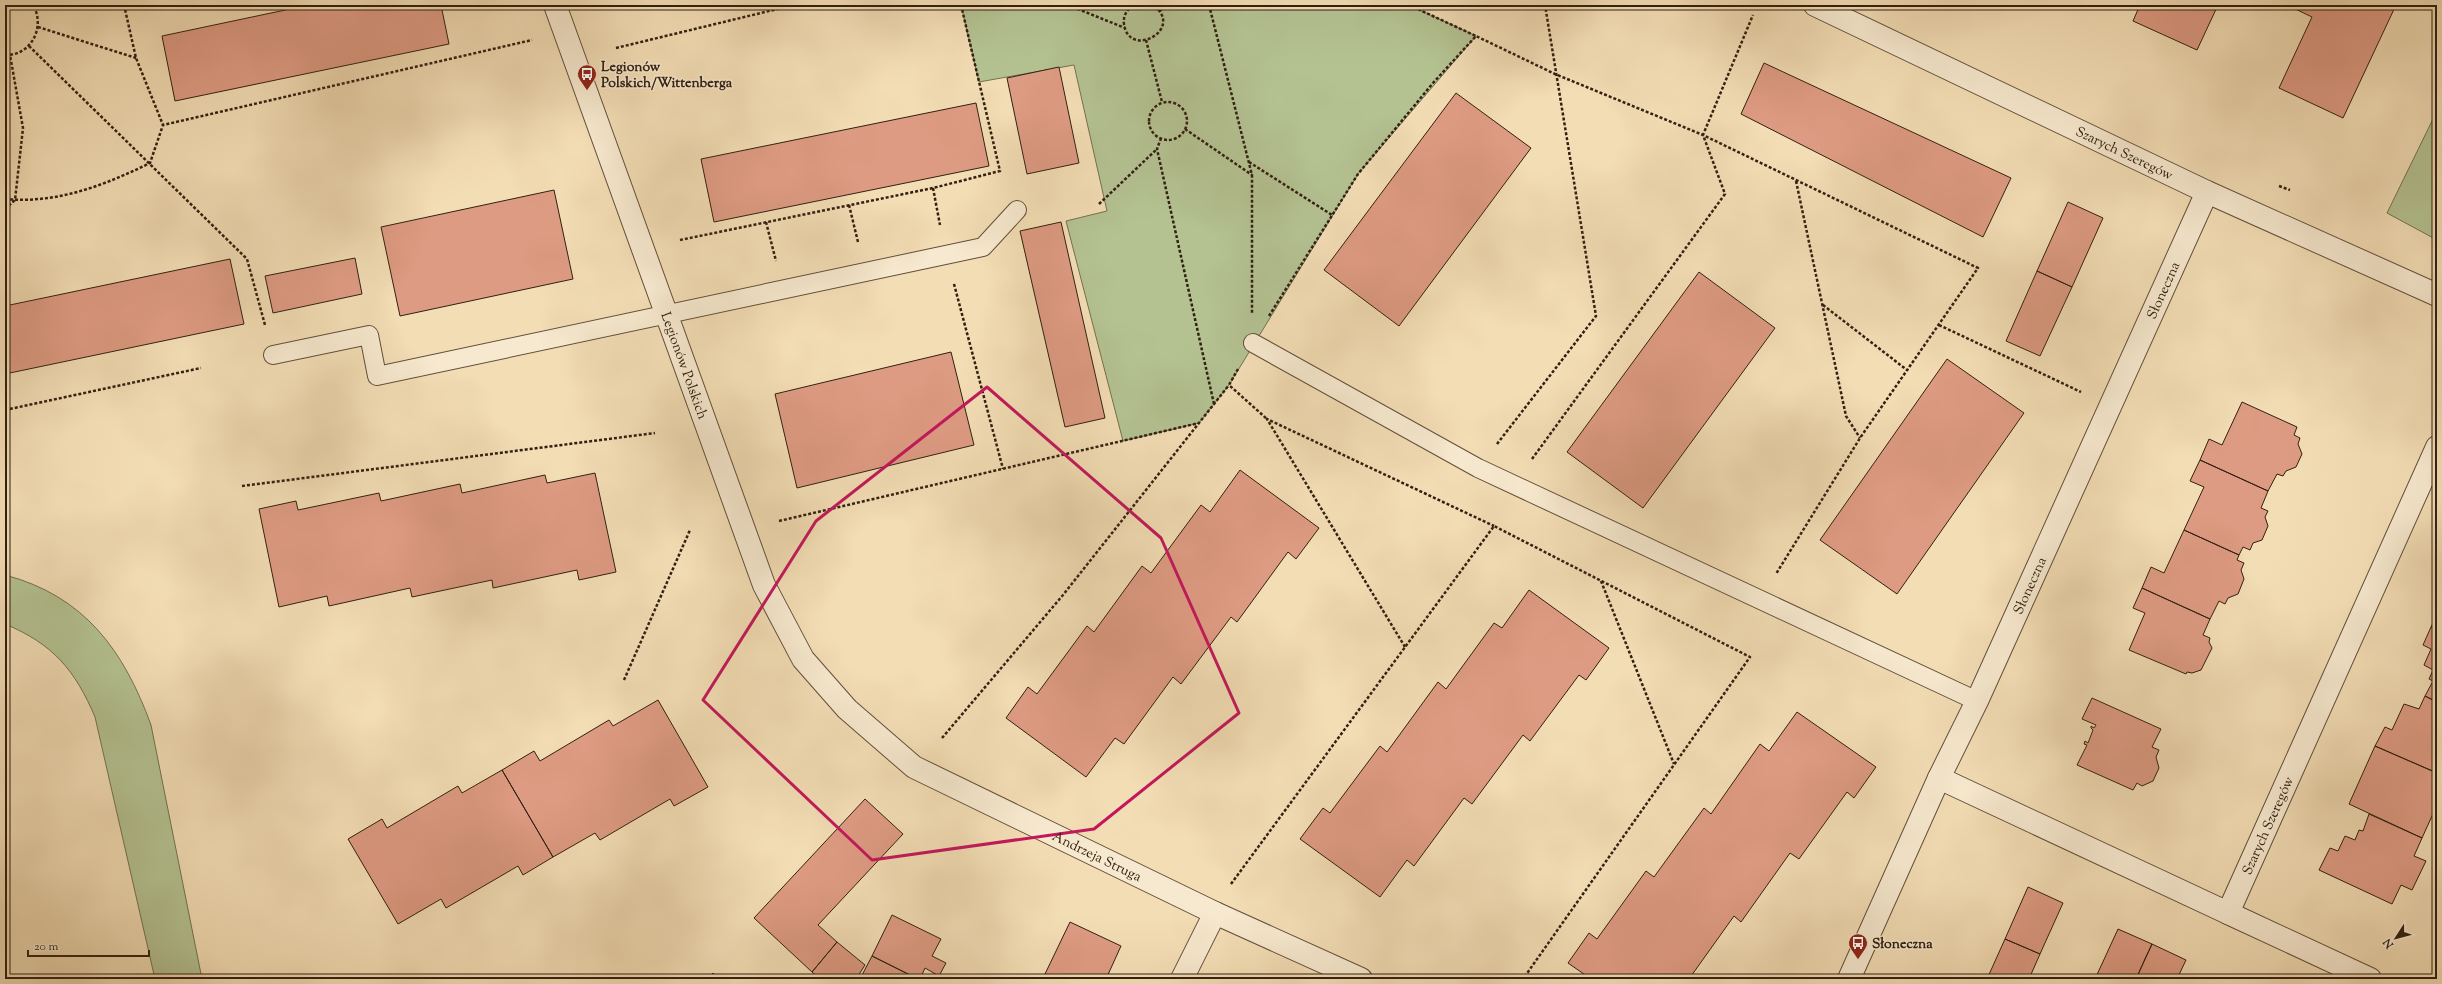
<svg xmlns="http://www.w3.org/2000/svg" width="2442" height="984" viewBox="0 0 2442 984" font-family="'Sorts Mill Goudy',serif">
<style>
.green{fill:#b4c292;stroke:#727152}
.building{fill:#de9b83;stroke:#312011}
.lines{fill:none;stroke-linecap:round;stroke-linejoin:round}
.service-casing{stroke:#624f3a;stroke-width:20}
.minor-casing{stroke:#624f3a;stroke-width:24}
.path{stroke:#312011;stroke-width:2.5;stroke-dasharray:3 2;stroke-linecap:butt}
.service{stroke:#f7e9cf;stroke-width:18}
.minor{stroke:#f7e9cf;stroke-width:22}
.marked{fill:none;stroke:#c2185b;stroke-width:3;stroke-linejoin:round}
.labels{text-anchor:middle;stroke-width:3;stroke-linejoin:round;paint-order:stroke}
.poi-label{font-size:14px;font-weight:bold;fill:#312011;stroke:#f7e9cf;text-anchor:start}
.street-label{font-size:14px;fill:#312011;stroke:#f7e9cf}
</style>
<rect width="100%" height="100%" fill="#f3ddb5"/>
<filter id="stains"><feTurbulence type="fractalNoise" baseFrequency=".005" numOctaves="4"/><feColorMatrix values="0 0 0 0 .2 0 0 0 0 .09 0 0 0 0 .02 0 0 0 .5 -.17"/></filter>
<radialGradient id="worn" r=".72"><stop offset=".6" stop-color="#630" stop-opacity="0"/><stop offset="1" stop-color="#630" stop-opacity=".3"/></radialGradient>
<path class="green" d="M961,5H1409L1476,36L1358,174L1229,385L1199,423L1123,441L1066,221L1107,211L1074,65L979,82Z
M2437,92V240L2387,213L2433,119Z
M5,575C85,596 124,651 151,725L202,979H155L95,717C75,670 53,644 5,624Z"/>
<path class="building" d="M309,5H441L449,44L175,101L162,36Z
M2140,5H2218L2197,50L2133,21Z
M2287,5H2396L2343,118L2279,88L2312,17Z
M1764,63L2011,178L1983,237L1741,114Z
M1059,67L1079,163L1027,174L1007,78Z
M1456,93L1531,148L1399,326L1324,270Z
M976,103L989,166L714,222L701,159Z
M554,190L573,279L400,316L381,227Z
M2068,202L2103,218L2072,287L2037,271Z
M1061,222L1105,418L1065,427L1020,231Z
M355,258L362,294L273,313L265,276Z
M230,259L244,324L5,374V306Z
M2037,271L2072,287L2040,356L2006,341Z
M1699,272L1775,328L1643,508L1567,452Z
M951,352L974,445L797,488L775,394Z
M1947,359L2024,413L1897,594L1820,540Z
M2242,402L2297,427L2294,435L2300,438L2298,444L2302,454L2296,467L2286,471L2283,476L2277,474L2268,491L2200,460L2209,439L2222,445Z
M2200,460L2268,491L2261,508L2268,511L2265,517L2268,526L2262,540L2253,543L2250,550L2243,547L2239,555L2184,530L2204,487L2190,481Z
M1240,470L1319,528L1296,559L1288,552L1237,622L1231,617L1181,684L1173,677L1124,744L1115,738L1086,777L1006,718L1028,687L1037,694L1087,626L1094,632L1142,566L1151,573L1201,505L1210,512Z
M595,473L616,572L579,580L577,570L493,588L492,580L412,597L410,588L329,606L327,596L279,607L259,509L296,501L298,510L379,493L381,501L460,484L462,493L545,475L547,483Z
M2184,530L2239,555L2237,560L2244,563L2241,570L2244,579L2238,594L2228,598L2225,604L2219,601L2210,619L2142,588L2151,567L2164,573Z
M2142,588L2210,619L2203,635L2210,638L2209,642L2212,648L2201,670L2192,673L2187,672L2186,674L2129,650L2145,613L2133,608Z
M1529,590L1609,648L1586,680L1579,675L1530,741L1523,735L1472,804L1464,798L1414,866L1407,860L1380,897L1300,839L1323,808L1330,813L1380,746L1387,752L1438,682L1446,689L1494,623L1502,628Z
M2437,614V630L2431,627Z
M2431,627L2437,630V702L2425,696L2433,681L2429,679L2433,670L2424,665L2431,649L2423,645Z
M2425,696L2437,702V773L2375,746L2385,727L2392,730L2404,704L2419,709Z
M2092,698L2161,729L2152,747L2159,750L2156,757L2159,768L2153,781L2142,786L2137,783L2133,790L2077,765L2087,745L2084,744L2085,741L2088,743L2093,730L2091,728V726L2094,728L2096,725L2082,719Z
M658,700L708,787L674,806L670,799L600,840L595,833L553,857L502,770L534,751L540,761L609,720L613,726Z
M1797,712L1876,767L1854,798L1847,792L1799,859L1790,853L1741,922L1734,916L1689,979H1591L1568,963L1589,933L1597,939L1646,871L1654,877L1704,808L1711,814L1760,744L1769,751Z
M2375,746L2437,773V805L2422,838L2349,804Z
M502,770L553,857L523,875L518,866L446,908L441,899L398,924L348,839L382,819L387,828L458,786L462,793Z
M865,799L903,834L818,925L837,942L812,972L754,918Z
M2369,814L2422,838L2414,856L2426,861L2412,890L2401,885L2392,904L2319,870L2330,848L2338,851L2345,836L2355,840L2359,830L2363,831Z
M2028,887L2063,903L2040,954L2005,939Z
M892,915L941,939L932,956L946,963L939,976L925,968L920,979H918L872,956Z
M1070,922L1121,946L1106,979H1057L1045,974Z
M2118,929L2152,944L2144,961L2136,979H2095Z
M2005,939L2040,954L2029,979H1987Z
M837,942L865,965L856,979H820L812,972Z
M2152,944L2186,960L2177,979H2136Z
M872,956L918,979H860Z
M713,973L719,979H708Z"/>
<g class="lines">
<defs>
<path id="service" d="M1253,343L1478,468L1977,701
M273,355L369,335L377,376L983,247L1017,210"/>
<g id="minor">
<path id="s1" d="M555,5L764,585L803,659L847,709L914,767L1215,913L1361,979"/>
<path id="s2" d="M1815,5L2207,192L2437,295"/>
<path id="s3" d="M1939,778L2228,913L2437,447"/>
<path d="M2228,913L2370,979"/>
<path d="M1182,979L1215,913"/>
<path id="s4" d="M1849,979L1939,778L1977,701L2207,192"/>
</g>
</defs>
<use href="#service" class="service-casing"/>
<use href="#minor" class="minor-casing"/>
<path class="path" d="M124,5L136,58L163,125L532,40
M1068,5L1125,28
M1133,5C1127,10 1123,15 1124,24C1129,60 1186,29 1153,5
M1209,5L1252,175V313
M1409,5L1476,36
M1160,11L1165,5
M38,27L136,58
M1146,40L1162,102
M29,46L247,259L265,325
M616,48L794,5
M5,55C31,56 46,27 33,5
M1149 121a19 19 0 1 1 38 0a19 19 0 1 1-38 0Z
M1185,129L1252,175
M1161,138L1157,149L1214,404
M1249,162L1332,215
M1796,181L1846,416L1860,438
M2279,186L2290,190
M933,188L940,225
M5,199C57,204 105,185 150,163L163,125
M1099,204L1157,149
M849,205L858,242
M5,209L15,200L23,128L10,55
M766,222L776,261
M680,240L933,188L1000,171L961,5
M954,284L1003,469
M1823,305L1907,370
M1269,316L1358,174L1433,83L1476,36L1555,74L1703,135L1978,268L1860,438L1776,574
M1939,325L2081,392
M1238,369L1229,385L1267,419
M5,410L201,368
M1497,444L1596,316L1545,5
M1532,459L1725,194L1703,135L1753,15
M242,486L655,433
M779,521L1199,423
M1601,581L1674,764
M1405,647L1267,419L1494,526
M624,680L690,530
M942,738L1063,595L1229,385
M1231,884L1494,526L1750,657L1523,979"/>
<use href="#service" class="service"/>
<use href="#minor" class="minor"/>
</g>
<path class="marked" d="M987,387L1161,538L1239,713L1094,829L872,860L703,700L816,521Z"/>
<defs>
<symbol id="bus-pin" viewBox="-11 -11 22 30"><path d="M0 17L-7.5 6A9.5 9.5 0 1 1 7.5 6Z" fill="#8f2418" stroke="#f7e9cf"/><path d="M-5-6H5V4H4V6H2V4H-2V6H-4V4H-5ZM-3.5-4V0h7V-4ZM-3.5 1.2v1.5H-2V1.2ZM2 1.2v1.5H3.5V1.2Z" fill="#fff"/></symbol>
</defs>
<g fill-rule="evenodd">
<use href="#bus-pin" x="576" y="63" width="22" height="30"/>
<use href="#bus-pin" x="1847" y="932" width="22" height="30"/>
</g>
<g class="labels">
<g class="poi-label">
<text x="601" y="71">Legionów<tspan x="601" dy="16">Polskich/Wittenberga</tspan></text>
<text x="1872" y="948">Słoneczna</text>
</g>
<g class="street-label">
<text dy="5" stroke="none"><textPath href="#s2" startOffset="343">Szarych Szeregów</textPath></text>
<text dy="5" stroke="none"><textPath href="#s4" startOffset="757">Słoneczna</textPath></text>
<text dy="5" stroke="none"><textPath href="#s1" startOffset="383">Legionów Polskich</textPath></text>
<text dy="5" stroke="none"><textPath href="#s4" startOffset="433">Słoneczna</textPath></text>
<text dy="5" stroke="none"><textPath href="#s3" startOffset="415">Szarych Szeregów</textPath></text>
<text dy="5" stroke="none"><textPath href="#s1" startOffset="1059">Andrzeja Struga</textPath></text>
</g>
</g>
<rect width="2442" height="984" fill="none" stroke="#f3ddb5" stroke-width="20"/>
<rect x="6" y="6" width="2430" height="972" fill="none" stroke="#312011" stroke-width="2"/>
<rect x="10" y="10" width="2422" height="964" fill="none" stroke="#312011"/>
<g transform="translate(2396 938) rotate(234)" stroke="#f7e9cf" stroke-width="3" paint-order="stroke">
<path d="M0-3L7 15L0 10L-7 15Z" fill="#312011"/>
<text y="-6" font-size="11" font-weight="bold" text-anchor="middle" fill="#312011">N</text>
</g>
<path d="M28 950v6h121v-6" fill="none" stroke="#312011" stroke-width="2"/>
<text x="34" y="950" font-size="12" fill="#312011" stroke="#f7e9cf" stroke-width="3" paint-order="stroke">20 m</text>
<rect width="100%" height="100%" filter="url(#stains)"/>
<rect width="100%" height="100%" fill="url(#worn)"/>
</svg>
